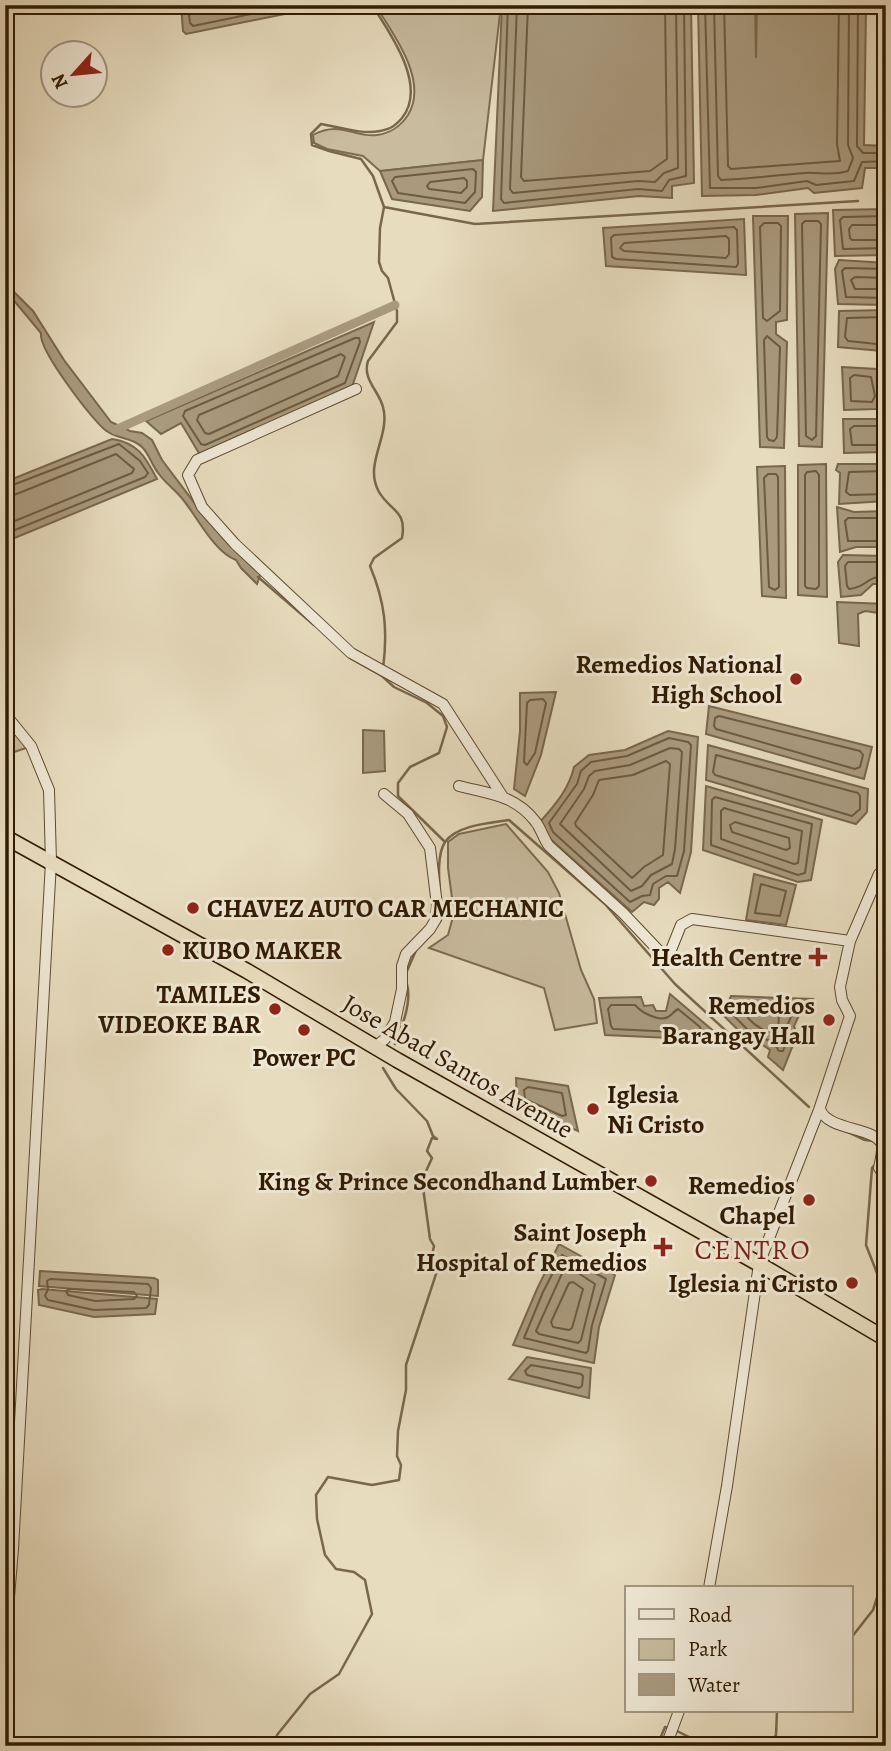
<svg xmlns="http://www.w3.org/2000/svg" width="891" height="1751" viewBox="0 0 891 1751" font-family="Alegreya,serif">
<style>
.green{fill:#c8bb9e;stroke:#7c6b50;stroke-width:2}
.water{fill:#a99a7e;stroke:#79674c;stroke-width:2}
.lines{fill:none;stroke-linecap:round;stroke-linejoin:round}
.shore{stroke:#6d5a40;stroke-width:2}
.stream{stroke:#79674c;stroke-width:2.5}
.canal{stroke:#a99a7e;stroke-width:9}
.minor-casing{stroke:#5e4b30;stroke-width:12}
.highway-casing{stroke:#311b01;stroke-width:17}
.minor{stroke:#efe8d5;stroke-width:10}
.highway{stroke:#e7dcbe;stroke-width:14}
.poi-dot{fill:#8f2418;stroke:#efe8d5;stroke-width:2.5}
.labels{text-anchor:middle;stroke-width:6;stroke-linejoin:round;paint-order:stroke}
.poi-label{font-size:26px;font-weight:bold;fill:#311b01;stroke:#efe8d5;text-anchor:end}
.street-label{font-size:26px;fill:#311b01;stroke:#efe8d5}
.neighbourhood-label{font-size:28px;letter-spacing:2px;fill:#7a1f14;stroke:#efe8d5}
</style>
<rect width="100%" height="100%" fill="#e7dcbe"/>
<filter id="stains"><feTurbulence type="fractalNoise" baseFrequency=".00286" numOctaves="4"/><feColorMatrix values="0 0 0 0 .2 0 0 0 0 .09 0 0 0 0 .02 0 0 0 .5 -.17"/></filter>
<radialGradient id="worn" r=".72"><stop offset=".6" stop-color="#630" stop-opacity="0"/><stop offset="1" stop-color="#630" stop-opacity=".3"/></radialGradient>
<path class="green" d="M375,5H501L483,160L380,171L363,156L327,149L314,143L313,135C340,120 354,138 377,135C391,133 400,127 408,115C429,81 393,33 375,5Z
M5,719L29,747L5,755Z
M506,824L548,872L559,893L581,970L594,999L597,1023L555,1030L544,988L429,948L448,935L454,913L448,868V842L459,834Z"/>
<path class="water" d="M181,5H329L186,34L183,31Z
M502,5H691L694,183L672,186V198L639,196L493,211Z
M698,5H755L756,58L757,5H838L866,9L864,145L886,146V168H865L862,188L814,193L808,188L756,195L702,196Z
M483,160L482,197L470,211L392,199L380,171Z
M886,209V255L835,256L833,210Z
M828,213L822,447L799,446L795,214Z
M753,216H788L787,320L776,322V334L787,342L784,448L760,447Z
M744,219L746,275L606,266L603,228Z
M839,260L886,263V305L838,304L835,269Z
M5,283L33,311L64,360L111,422L130,431L142,433L152,440L162,460L202,513L261,573L257,584L241,568L236,560C215,553 197,517 184,501C177,491 166,484 159,474C152,466 150,455 142,447C131,436 116,440 104,429C90,416 38,350 41,333L5,290Z
M886,310V354L882,351L838,347L839,311Z
M374,322L352,387L200,455L181,423L161,434L146,421Z
M842,367L877,369L883,398L876,409L844,410Z
M843,419H883L885,452L844,453Z
M112,439C138,443 145,456 157,479L5,542V482Z
M826,464L827,597L798,595V465Z
M838,464H886V501L839,504L840,473L836,470Z
M785,466L786,598L762,596L757,467Z
M837,507L854,512L886,511V547H856L840,552Z
M843,555L886,556V584H873L861,595L841,597L838,562Z
M837,602L886,604V614L865,611L858,614L859,646L839,643Z
M556,692L541,755L525,796L514,789L520,731V693Z
M709,706L872,747L864,779L706,734Z
M363,730L384,731L385,771L363,773Z
M668,731L698,737L691,852L680,893L668,882L659,888V899L654,905L644,902L632,912L546,835L540,822C555,805 569,789 574,767L589,755L625,750Z
M708,745L868,789L867,812L856,824L706,780Z
M706,786L822,820L811,880L798,882L703,850Z
M754,874L796,885L786,925L746,920Z
M670,994L730,1045L693,1039L605,1035L599,998L641,997L644,1006L653,1005L656,1011H666Z
M731,996L813,999L812,1002L803,1007L794,1026L797,1035L783,1070L768,1057L770,1050L761,1044L756,1048L723,1015Z
M516,1078L568,1086L578,1131L517,1103Z
M559,1244L615,1275L599,1327L594,1363L513,1345L537,1289Z
M40,1271L154,1278L158,1280V1296L39,1286Z
M42,1289L157,1299L155,1314L94,1317L39,1305L38,1290Z
M527,1357L591,1368L589,1398L509,1379Z"/>
<g class="lines">
<path class="shore" d="M188,5L190,23L193,26L294,5
M508,5L501,199L504,203L638,189L662,191L669,180L686,176L684,5
M517,5L510,189L513,193L638,181L655,182L664,173L678,168L676,5
M528,5L521,177L524,181L650,171L667,159L665,5
M705,5L710,188H756L807,181L816,185L854,181L862,162L886,161
M714,5L718,176L721,180C749,179 777,175 805,173C819,172 833,176 848,171L853,158L848,145L849,5
M724,5L728,166L731,169L840,161L837,144L839,5
M858,5L857,146L863,153H886
M473,169L476,172L475,192L465,203L398,193L392,181L395,177Z
M464,178L467,181V187L461,193L429,189L427,186L430,182Z
M886,216L843,217L840,220L843,249L886,248
M805,221H818L821,224L816,436L812,440L806,436L802,224Z
M764,223H778L781,226L780,311L767,321L763,318L760,227Z
M886,225H852L849,229L850,238L852,240H886
M734,227L737,230L738,264L736,267L616,259L612,257L611,238L614,235Z
M726,236L729,239V254L726,258L624,251L620,248L624,243Z
M886,269L845,268L842,271L846,297L886,298
M886,278L855,277L851,280L855,289H886
M886,317L847,318L845,337L848,341L886,345
M767,336L780,347L777,437L774,441L769,440L767,437L764,340Z
M355,338H359L360,342L345,383L205,445L201,444L183,416L185,411Z
M341,354L345,357L338,376L209,434L205,433L197,420L199,415Z
M854,375L871,377L875,396L872,402L851,401L850,378Z
M886,426H854L850,429L852,445H886
M816,471L819,475V586L816,589L807,588L805,586V475L807,472Z
M886,471L849,472L846,492L850,495L886,494
M768,474H776L778,477L779,587L775,590L769,587L764,478Z
M5,488L119,444L140,461L148,473L145,477L5,534
M5,497L14,495L116,454L134,469L132,473L5,525
M886,518H848L845,521L848,541H886
M886,562H848L845,566L847,586L849,589C866,588 866,576 886,576
M530,700L543,699L546,703L535,753L527,765L524,762L527,703Z
M719,716L860,751L863,755L860,767L855,769L716,729L714,726L715,718Z
M669,738L688,742L691,745L684,851L677,876H666L653,884L650,895L642,896L630,902L553,832L549,823L577,784L581,771L591,762L627,756Z
M670,748L679,749L682,752L675,849L672,864L651,875L642,886L631,891L560,824L584,789L589,776L595,771L630,765Z
M716,755L858,793L860,796V809L852,816L715,775L713,772Z
M666,761L670,764L663,855L644,867L632,878L576,826L575,823L593,795L599,780L633,775Z
M715,797L812,824L805,873L798,875L711,845L712,800Z
M724,808L802,831L798,863L794,864L721,839V811Z
M735,822L789,838L790,848L786,850L732,832L730,825Z
M761,884L786,891L780,916L755,913Z
M737,1004L793,1006L794,1010L787,1026L789,1035L783,1051H779C773,1041 766,1038 755,1037L733,1015L732,1011Z
M611,1005H635C641,1012 658,1022 668,1017C672,1015 674,1011 678,1009L700,1027L701,1030L697,1033L613,1029L611,1026L608,1009Z
M751,1013L779,1014L778,1032C767,1034 755,1026 748,1018Z
M528,1087L562,1093L566,1115L562,1116L525,1099L524,1090Z
M562,1255L606,1279L592,1325L588,1351L586,1353L524,1338L543,1292Z
M569,1267L595,1284L581,1340L578,1343L539,1334L536,1331L564,1269Z
M50,1279L148,1284L151,1288L149,1305L146,1308L94,1310L48,1300L45,1296L48,1289L47,1281Z
M573,1282L583,1289L572,1328L569,1330L553,1327L551,1322L569,1283Z
M69,1289L134,1292L137,1296L134,1299L95,1301L68,1295L66,1291Z
M531,1365L581,1374L583,1376L582,1386L579,1388L527,1375L525,1371Z"/>
<path class="stream" d="M372,5C390,33 428,86 402,118C395,126 391,129 380,131C363,135 339,127 321,124L311,134L312,145L329,151L361,159L373,176L384,207L380,228L379,262L382,271L388,278L397,311V322L368,361C362,379 379,391 383,407C391,436 363,464 379,492C391,512 407,510 402,538L374,558L370,566C385,602 388,630 383,669
M384,207L475,224L858,201
M258,577L314,625
M350,658L382,676L394,687L427,703L443,716L447,727L439,753L410,767L398,783V796L445,842
M440,892C439,879 437,854 445,842C457,825 490,823 509,820L605,904L675,984L809,1107
M439,923L442,918L441,909
M407,971L417,948
M395,1044C402,1027 412,1002 407,984
M848,1132L865,1140L875,1141
M876,1164L872,1168L866,1245L884,1291L886,1306
M851,1638L873,1610L886,1570
M675,1730L707,1746
M274,1746L277,1735L310,1694L339,1674L356,1643L372,1614L365,1580L354,1572L336,1569L325,1555L317,1519L316,1495L328,1477L372,1485L399,1480L401,1465L397,1456L398,1431L406,1390V1365L438,1268L432,1255L434,1246L430,1239L422,1180L432,1158L427,1151L432,1138L437,1139L433,1136L427,1121L396,1089L383,1068
M657,1746L665,1727L669,1728
M769,1746L776,1735L777,1711"/>
<path class="canal" d="M115,430L395,305"/>
<defs>
<path id="minor" d="M356,389L197,460L188,475L202,507L235,544L351,653L443,704L503,797
M5,714L31,746L49,790L51,862L13,1549L5,1645
M459,786C489,794 515,795 535,821C541,828 543,838 549,846L623,913L659,951L669,955L681,925L692,919L850,941
M375,1047L385,1039L395,1022L402,989V966L406,954L430,929L436,919L437,905L430,848L408,814L384,794
M820,1109C827,1131 877,1127 882,1145C883,1152 880,1162 879,1168L886,1177
M709,1588L727,1486L759,1264L819,1110L850,1016L842,1000L840,987L850,941L879,874L884,870L886,864
M5,1732L7,1746
M666,1746L679,1711"/>
<path id="highway" d="M5,837L247,971L397,1060L759,1264L886,1339"/>
</defs>
<use href="#minor" class="minor-casing"/>
<use href="#highway" class="highway-casing"/>
<use href="#minor" class="minor"/>
<use href="#highway" class="highway"/>
</g>
<g class="poi-dot">
<circle cx="796" cy="679" r="7"/>
<circle cx="193" cy="908" r="7"/>
<circle cx="168" cy="950" r="7"/>
<path d="M814.5 946.5h7v7h7v7h-7v7h-7v-7h-7v-7h7z"/>
<circle cx="275" cy="1009" r="7"/>
<circle cx="829" cy="1020" r="7"/>
<circle cx="304" cy="1030" r="7"/>
<circle cx="593" cy="1109" r="7"/>
<circle cx="651" cy="1181" r="7"/>
<circle cx="809" cy="1200" r="7"/>
<path d="M659.5 1236.5h7v7h7v7h-7v7h-7v-7h-7v-7h7z"/>
<circle cx="852" cy="1283" r="7"/>
</g>
<g class="labels">
<g class="poi-label">
<text x="782" y="673">Remedios National<tspan x="782" dy="30">High School</tspan></text>
<text x="207" y="917" text-anchor="start">CHAVEZ AUTO CAR MECHANIC</text>
<text x="182" y="959" text-anchor="start">KUBO MAKER</text>
<text x="802" y="966">Health Centre</text>
<text x="261" y="1003">TAMILES<tspan x="261" dy="30">VIDEOKE BAR</tspan></text>
<text x="815" y="1014">Remedios<tspan x="815" dy="30">Barangay Hall</tspan></text>
<text x="304" y="1066" text-anchor="middle">Power PC</text>
<text x="607" y="1103" text-anchor="start">Iglesia<tspan x="607" dy="30">Ni Cristo</tspan></text>
<text x="637" y="1190">King &amp; Prince Secondhand Lumber</text>
<text x="795" y="1194">Remedios<tspan x="795" dy="30">Chapel</tspan></text>
<text x="647" y="1241">Saint Joseph<tspan x="647" dy="30">Hospital of Remedios</tspan></text>
<text x="838" y="1292">Iglesia ni Cristo</text>
</g>
<g class="street-label">
<text transform="translate(458 1066) rotate(30)" y="9">Jose Abad Santos Avenue</text>
</g>
<g class="neighbourhood-label">
<text x="753" y="1259">CENTRO</text>
</g>
</g>
<rect width="891" height="1751" fill="none" stroke="#e7dcbe" stroke-width="28"/>
<rect x="7" y="7" width="877" height="1737" fill="none" stroke="#311b01" stroke-width="3.5"/>
<rect x="14" y="14" width="863" height="1723" fill="none" stroke="#311b01" stroke-width="2"/>
<rect x="625" y="1586" width="228" height="126" fill="#efe8d5" stroke="#a39680" stroke-width="2"/>
<rect x="639" y="1609" width="35" height="10" fill="#efe8d5" stroke="#a39680" stroke-width="2"/>
<text x="688" y="1622" font-size="21" fill="#311b01">Road</text>
<rect x="639" y="1639" width="35" height="21" fill="#c8bb9e" stroke="#a39680" stroke-width="2"/>
<text x="688" y="1656" font-size="21" fill="#311b01">Park</text>
<rect x="639" y="1674" width="35" height="21" fill="#a99a7e" stroke="#a39680" stroke-width="2"/>
<text x="688" y="1692" font-size="21" fill="#311b01">Water</text>
<g transform="translate(74 74) rotate(243)"><circle r="33" fill="#efe8d5" stroke="#a39680" stroke-width="2"/>
<path d="M0-5L12 26L0 18L-12 26Z" fill="#8f2418"/>
<text y="-10" font-size="19" font-weight="bold" text-anchor="middle" fill="#311b01">N</text>
</g>
<rect width="100%" height="100%" filter="url(#stains)"/>
<rect width="100%" height="100%" fill="url(#worn)"/>
</svg>
